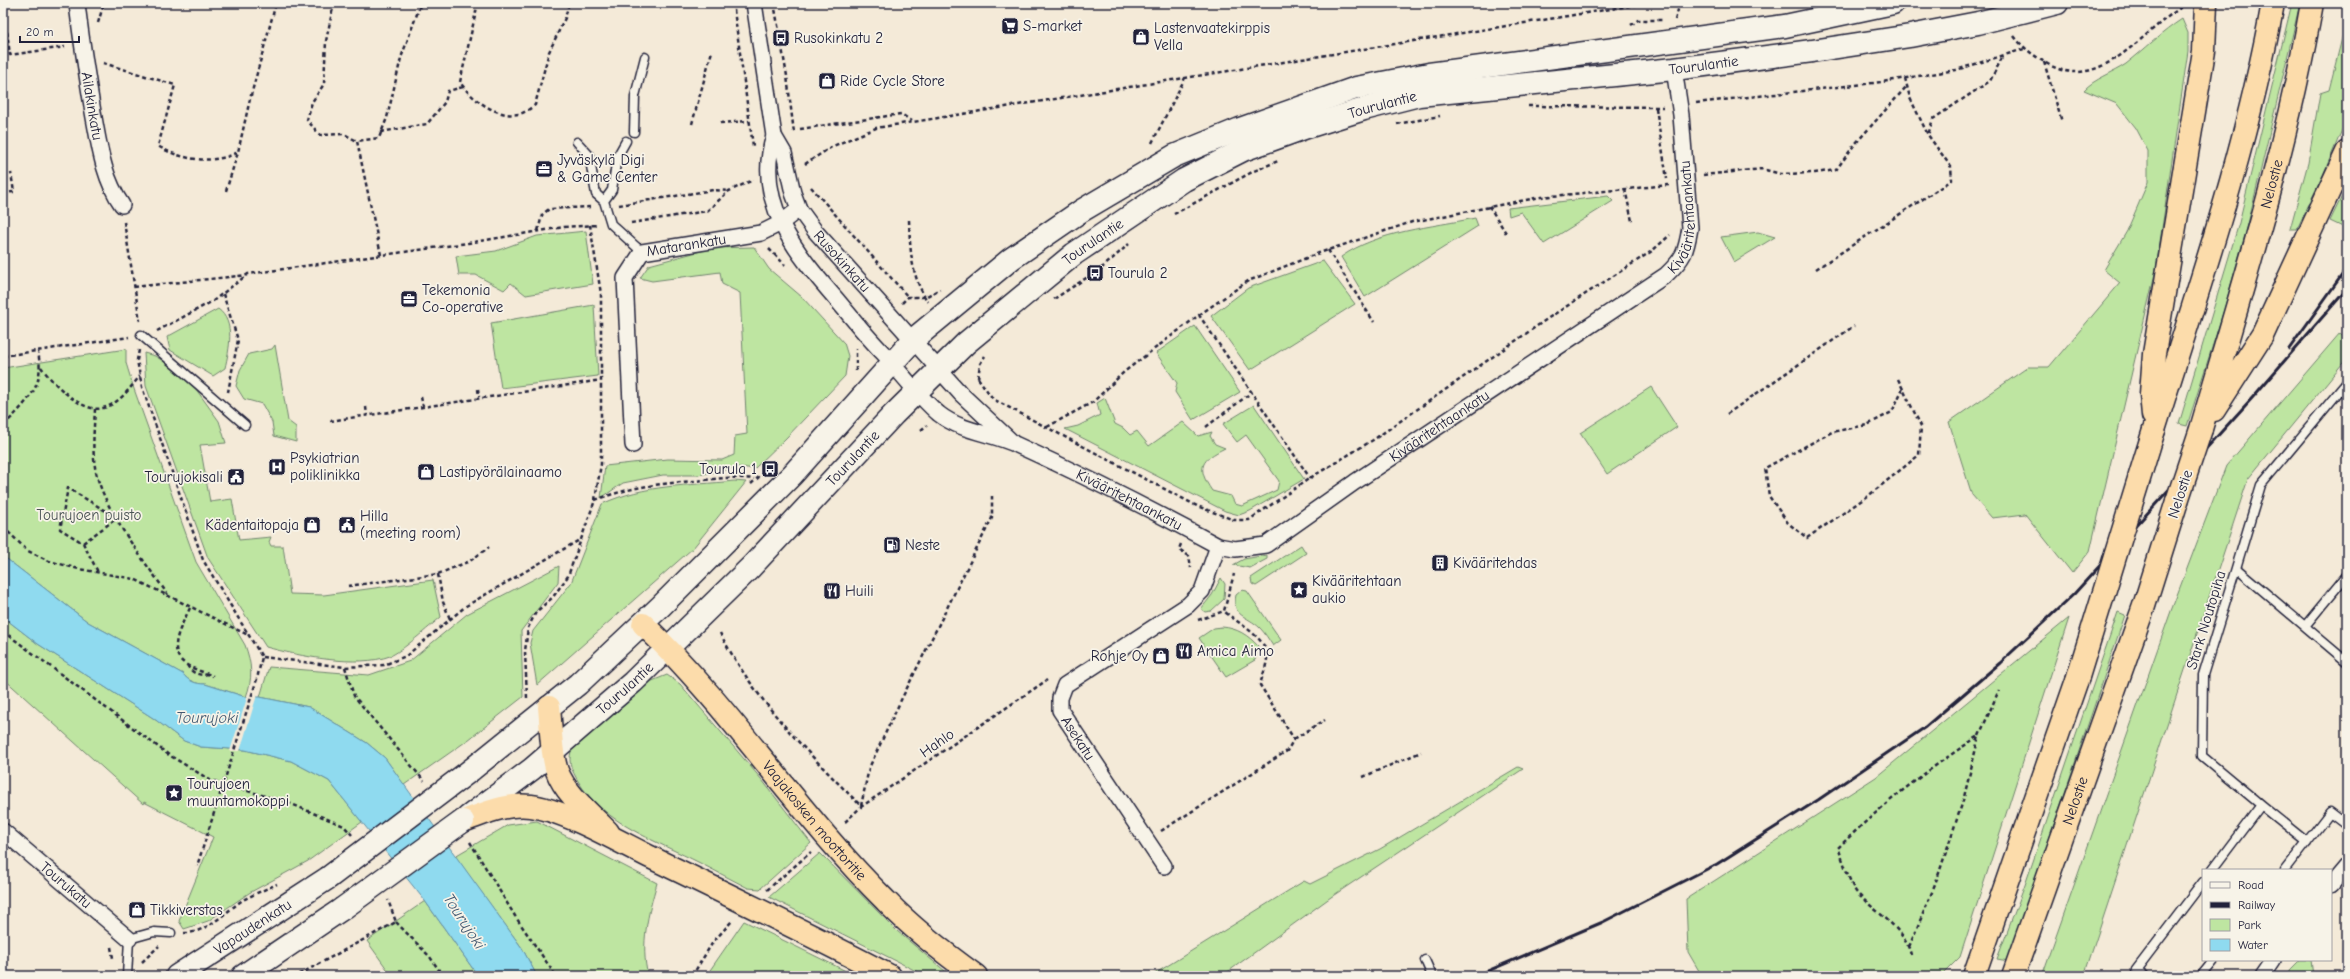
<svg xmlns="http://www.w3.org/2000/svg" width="2350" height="979" viewBox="0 0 2350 979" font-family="'Comic Neue',sans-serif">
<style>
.green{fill:#bee5a1;stroke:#70846e}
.water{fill:#8fdaef;stroke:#6390a7}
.pier{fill:#f4ead8}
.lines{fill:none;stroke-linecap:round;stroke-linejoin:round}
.lane-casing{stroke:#22223b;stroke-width:11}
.street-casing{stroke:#22223b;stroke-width:18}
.secondary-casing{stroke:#22223b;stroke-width:25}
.highway-casing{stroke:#22223b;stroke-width:25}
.path{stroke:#22223b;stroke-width:2.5;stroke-dasharray:4 3;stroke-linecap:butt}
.lane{stroke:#f7f3e8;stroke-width:8}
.street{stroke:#f7f3e8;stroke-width:15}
.secondary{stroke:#f7f3e8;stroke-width:22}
.highway{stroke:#fcdcab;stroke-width:22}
.rail{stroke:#22223b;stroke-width:3}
.secondary-bridge-casing{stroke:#22223b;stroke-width:25;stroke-linecap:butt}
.highway-bridge-casing{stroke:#22223b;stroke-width:25;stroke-linecap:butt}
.secondary-bridge{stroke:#f7f3e8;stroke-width:22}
.highway-bridge{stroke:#fcdcab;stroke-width:22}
.labels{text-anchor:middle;stroke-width:3.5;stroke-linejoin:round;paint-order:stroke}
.poi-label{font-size:15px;fill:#22223b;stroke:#f7f3e8;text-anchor:start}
.street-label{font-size:15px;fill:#22223b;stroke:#f7f3e8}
.park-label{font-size:15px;fill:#495354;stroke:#f7f3e8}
.water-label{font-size:16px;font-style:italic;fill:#435971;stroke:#f7f3e8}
</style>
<rect width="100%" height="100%" fill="#f4ead8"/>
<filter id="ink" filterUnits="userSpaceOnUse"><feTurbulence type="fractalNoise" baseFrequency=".025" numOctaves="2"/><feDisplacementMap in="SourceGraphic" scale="8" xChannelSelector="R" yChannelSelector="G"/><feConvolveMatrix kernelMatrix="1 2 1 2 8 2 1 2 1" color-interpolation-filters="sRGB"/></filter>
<g filter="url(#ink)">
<path class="green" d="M2292,3H2300L2248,224L2224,310L2187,426L2179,424L2239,223Z
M2347,18V118L2323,175L2297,229H2290L2308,163L2320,93L2329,90Z
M2182,19L2188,33V51L2156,269L2090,551L2072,573L2025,514L1992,518L1972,495L1949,422L2028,367H2049L2120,283L2104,270L2127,231L2148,182V151L2136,128L2117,104L2084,90C2094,79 2113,73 2126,64C2145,49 2162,32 2182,19Z
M2347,186V229L2330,221Z
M1608,196L1613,201L1544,244L1521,212L1509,216L1508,208Z
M1475,218L1478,226L1365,297L1341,257C1377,231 1433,227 1475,218Z
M586,231L593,284L526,295L511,283L504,290L476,275H459L456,256L496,251L537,236Z
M1758,232L1775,237L1734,262L1721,237Z
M754,247L769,269L802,297L844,343L848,356L845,376L786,438L754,469L741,467L698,475H663L623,483L601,498L605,466L668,459L722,460L734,455L735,436L747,434L740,293L722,284L720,272L652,281L640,278L649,265L712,248Z
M1323,261L1355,304L1250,370L1211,316L1248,288Z
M594,305L598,376L501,388L491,323Z
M218,309C236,322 229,350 225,368L213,376L170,350L167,337Z
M1195,326L1240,392L1193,420L1175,392L1177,383L1156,353Z
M2340,333L2347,339V358L2248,479L2084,976H2042L2171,611L2226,466Z
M275,345L288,421L296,427V442L274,436L272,422L262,404L244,399L236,386L240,370L249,354L272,349Z
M126,349V363L134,389L196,562L245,645C252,664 253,678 246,697L205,684C196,684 188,681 183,674L88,622L3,556V368Z
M144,353L155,356L185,374L219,421L226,443L200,445L210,502L232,499L239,540L271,537L269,542L271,546H283L290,594L324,595L433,580L441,617C430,626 401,652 390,656C358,668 298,656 266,647L208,558L146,386Z
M1651,387L1677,427L1607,474L1580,433Z
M1105,398L1115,424L1123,428L1130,435L1137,431L1149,446L1183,422L1198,436L1212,432L1210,436L1215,444L1225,448C1201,460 1196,467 1212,491L1231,496L1235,504L1242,506L1277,490L1279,481L1246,435L1237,442L1223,424L1254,405L1304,479L1250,511L1239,515L1225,511L1065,429L1078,426L1100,415L1097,403Z
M734,481L746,482L693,548L537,685L530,643L533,631L571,583L602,504C645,484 688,486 734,481Z
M1301,545L1306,553L1256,586L1252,584L1251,578Z
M1267,555V559L1250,568L1233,565L1244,559Z
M559,566L558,582L521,631L523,697L468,740L404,785L385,758L367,743L309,707L260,697L269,667L369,675L410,661L467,614Z
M1221,578L1225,584L1224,599L1211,611L1205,612L1201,609L1212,595Z
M1242,590L1247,591L1281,640L1273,646C1269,640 1265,633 1260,628C1247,615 1231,617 1236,595Z
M2118,612L2125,615L2008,961L1997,959L2025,885Z
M3,617L38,644L153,718L184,741L201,747L245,750L291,761L329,781L362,822L308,861L249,893L208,921L184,929L179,921L213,837L144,802L143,804L3,678Z
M2069,618L1960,957L1941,976H1702L1688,952L1686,899L1876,777Z
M1222,627C1237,628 1248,635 1258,646L1255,660L1226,677L1199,638L1214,628Z
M667,675L680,684L762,780L811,843L760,889L748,888C732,880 716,871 700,863C657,841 604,824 578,781C572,770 568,764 571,751L652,681Z
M1518,767L1523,769L1331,897L1222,976H1151L1304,881L1310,884L1380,849Z
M537,821L657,883C648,914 640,944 648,976H537L522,948L455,856L508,825Z
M820,853L897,931L951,976H926L769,897Z
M425,901L478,976H392L367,941Z
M744,921L856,976H706Z
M2300,960H2312L2314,976H2290V970Z"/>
<path class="water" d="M3,556L88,622L183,674C188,681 196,684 205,684L246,697H260L309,707L367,743L385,758L522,948L537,976H478L425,901L329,781L291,761L245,750L201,747L184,741L153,718L38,644L3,617Z"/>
<path class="pier" d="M248,695H257L240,751H230Z"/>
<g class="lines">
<defs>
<path id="lane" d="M634,132L635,96L645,57
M577,142L589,155L596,194L604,201L611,224L642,252
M604,201L612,190L617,157L626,141
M141,335L245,425
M2236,568L2261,485L2347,382
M2305,626L2347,575
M2261,805L2307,842
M2212,870L2261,805L2202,756L2203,675L2236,568L2347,662
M2285,870L2330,812L2347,825
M1425,960L1432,976
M127,976L129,939L154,932L171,933
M2144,976L2136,970L2203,882
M2201,976L2214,960"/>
<g id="street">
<path id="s1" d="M77,3C81,40 87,76 93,112C99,144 103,178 122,205"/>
<path id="s2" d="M754,3L774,136L784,153L793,193L799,209L815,231L961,394L1011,441"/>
<path id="s3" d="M774,136C753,202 797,254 837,300C852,318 867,337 884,354C901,373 920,398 939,414C962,432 992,433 1017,445C1085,476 1152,510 1218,546L1235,549L1266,545L1355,482L1666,275C1684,258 1686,252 1690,228L1681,115L1674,69"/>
<path id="s4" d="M633,445L625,278L642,252L761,233L781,223L799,209"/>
<path id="s5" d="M3,831L129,939"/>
<path d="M1164,866L1060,710V698L1065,685L1188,605L1202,591L1218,546"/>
<path d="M2331,884L2347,865"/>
<path d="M2262,976L2273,960"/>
</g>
<g id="secondary">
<path d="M471,770L578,684L661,606L792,475L914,339L1011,259L1081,211L1174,156L1240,129L1356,88L1429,74L1785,26L1893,3"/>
<path id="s6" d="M468,817L532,769L633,682L751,567L894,414L966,343L1074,254L1184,180L1243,150L1307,127L1364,109L1419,95L1674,69L1812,51L1910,36L1978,23L2057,3"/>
<path id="s7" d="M177,976L328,878"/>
<path d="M243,976L342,909"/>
</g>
<g id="highway">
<path d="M2214,410L2263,334L2347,152"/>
<path d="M2153,415L2151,394L2154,354L2204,51L2206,3"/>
<path id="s8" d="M2201,429C2242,289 2287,148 2312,3"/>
<path d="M2154,430C2198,289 2247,149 2273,3"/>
<path id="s9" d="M643,624C732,709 798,814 886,901C913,929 944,953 976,976"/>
<path d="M549,707C551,727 551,754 557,771C566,795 591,814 608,832"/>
<path d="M463,821C486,813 506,803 531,806C564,810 616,840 648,856C729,895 810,934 890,976"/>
<path d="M1974,976L2077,680"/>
<path id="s10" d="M2013,976L2144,606L2177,501"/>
</g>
</defs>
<use href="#lane" class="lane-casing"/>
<use href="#street" class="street-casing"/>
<use href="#secondary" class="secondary-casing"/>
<use href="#highway" class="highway-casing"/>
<path class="path" d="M334,3L326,41L324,84L312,102L307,120L320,135L344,134L357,141
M478,3L460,82C471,99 497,118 519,114C524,113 531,108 535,105L549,52L565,18L569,3
M733,3L753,146
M774,3L787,76L794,133
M1675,20L1680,3
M98,23L104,3
M1631,25L1638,20H1664
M7,32L10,55L65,47
M2014,36C2023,48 2033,55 2046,63C2100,96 2142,30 2185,5
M3,57L10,55
M2044,62L2062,122
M103,63L175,85L158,146C180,160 215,165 238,152
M1905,78L1910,98L1928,135
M1696,103L1882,82L1956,70L2024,49
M1528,106L1663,107
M1656,108L1667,179
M720,123L749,121
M692,124L712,51
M1397,124L1440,116
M800,129L901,114L912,121
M381,132L427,124L445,102L448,91L463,87
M1152,143L1185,78
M805,164L833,146L876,128L1648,3
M1703,175L1762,169L1781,174L1815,173L1836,170L1855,144L1907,86
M811,187L908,297
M1625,189L1632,221
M226,191L238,152L250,99L276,3
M3,193L14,192L11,173
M619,205L713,190L729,191
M1489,206L1506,233
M1174,214L1254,171L1278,161
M909,220C910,249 911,277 928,302
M124,222L140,321
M631,223L707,211L729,191L753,180
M538,231L542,215L549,209L590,207
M769,249L785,265
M1328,250L1374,322
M381,255L357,141L379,138L387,118L401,58L421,3
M1816,269L1952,180L1951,167L1928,135L1933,119L1990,81L2003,56
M134,287L247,275
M223,294L238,340L228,392
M1054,299L1103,267L1129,244
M902,303L908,297H925L940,289
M1199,315L1248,281L1319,253L1412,222L1541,197L1669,185
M157,331L213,301L248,274L468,243L564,227L598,225
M139,350L137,360L142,387L203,560L262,657L257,679L197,866
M3,356L129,337
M41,367C52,382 82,414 103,408C119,404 130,388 140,376
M856,371V349
M978,378L980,364L985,356
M978,378L993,399L1046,427L1197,506L1234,520H1249L1310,478L1373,440L1550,317L1652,251L1670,235
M1898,379L1921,426L1919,455L1868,496L1807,538L1788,523L1769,496L1765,468L1832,432L1867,425L1892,412L1903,388
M478,389L479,397
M421,397L423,406
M366,407L367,415
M95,409C94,428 92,448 95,467C102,509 144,560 168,595
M1727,414L1854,326
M330,421L602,380
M3,424C8,422 13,416 17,412C36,391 43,380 38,351
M1047,427L1093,402L1124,372L1199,315L1310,478
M1206,427L1252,392
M921,430L927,425
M751,484L760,476
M595,500C631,487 656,484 694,481C718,479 729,476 754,479
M3,527L28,551L49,561L79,569L134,579L250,636
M83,543L117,518L68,488L60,529L83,543L98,572
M1181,544L1179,549L1189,556L1191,568
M438,574L443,602L450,619
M348,586L438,574L470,561L489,547
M190,608C183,623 166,649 184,663C192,669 204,672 213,676
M1198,620L1224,611L1234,574
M3,631L169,755L210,780L289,803L344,826L352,835
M720,633C756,702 807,752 861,806
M262,657L345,667L384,665L406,656L466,606L581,539
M187,665C192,674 200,676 209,674
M345,667L354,696L424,781
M527,698L525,651L528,628L536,612L553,597L568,576L595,500L601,464V294L590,225
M1979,736L1999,690
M1294,739L1325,720
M1363,777L1421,752
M861,806L869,768L901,700L992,518V496
M845,822L861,807L1047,680
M1161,831L1287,751L1294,739L1260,685C1262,676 1268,664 1267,654C1265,637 1236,622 1224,611
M470,842L515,916L556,976
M767,890L811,852
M396,922L430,957L443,976
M184,933C206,934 226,911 243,900C254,894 266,889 277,884
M111,947L113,958
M1909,947L1935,885L1963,801L1979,736C1928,769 1881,805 1838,848C1843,859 1850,885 1857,893C1876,913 1904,927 1911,955
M142,962L159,946
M292,976L302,973L396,922L388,900
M692,976L713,942L732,921"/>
<use href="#lane" class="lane"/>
<use href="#street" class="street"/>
<use href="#secondary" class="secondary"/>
<use href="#highway" class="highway"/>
<path class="rail" d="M2289,349L2347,268
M1476,976L1603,922L1717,864L1818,800L1924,728L2000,663L2074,594L2253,397L2347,289"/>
<defs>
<path id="secondary-bridge" d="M328,878L471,770
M342,909L463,821"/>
<path id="highway-bridge" d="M2177,501L2201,429
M2077,680L2154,430"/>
</defs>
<use href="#secondary-bridge" class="secondary-bridge-casing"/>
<use href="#highway-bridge" class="highway-bridge-casing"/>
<use href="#secondary-bridge" class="secondary-bridge"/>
<use href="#highway-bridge" class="highway-bridge"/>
</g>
</g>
<defs>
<symbol id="supermarket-square" viewBox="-11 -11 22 22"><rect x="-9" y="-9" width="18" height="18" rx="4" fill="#22223b" stroke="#f7f3e8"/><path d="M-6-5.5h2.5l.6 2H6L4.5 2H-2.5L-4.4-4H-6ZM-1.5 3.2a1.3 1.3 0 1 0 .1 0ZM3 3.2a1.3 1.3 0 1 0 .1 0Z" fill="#fff"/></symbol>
<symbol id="shop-square" viewBox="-11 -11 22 22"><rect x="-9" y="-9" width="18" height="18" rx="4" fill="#22223b" stroke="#f7f3e8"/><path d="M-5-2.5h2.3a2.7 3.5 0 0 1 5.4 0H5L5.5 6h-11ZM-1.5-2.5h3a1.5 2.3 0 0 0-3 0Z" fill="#fff"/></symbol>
<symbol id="bus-square" viewBox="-11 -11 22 22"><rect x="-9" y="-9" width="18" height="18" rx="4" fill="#22223b" stroke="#f7f3e8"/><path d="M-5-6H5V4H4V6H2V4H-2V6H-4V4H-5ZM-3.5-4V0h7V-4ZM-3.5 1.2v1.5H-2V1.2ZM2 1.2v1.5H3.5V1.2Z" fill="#fff"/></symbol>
<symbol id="office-square" viewBox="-11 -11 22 22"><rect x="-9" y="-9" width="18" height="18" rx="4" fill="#22223b" stroke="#f7f3e8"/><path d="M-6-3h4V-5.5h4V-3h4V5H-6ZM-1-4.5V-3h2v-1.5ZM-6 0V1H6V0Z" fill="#fff"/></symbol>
<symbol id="hospital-square" viewBox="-11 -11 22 22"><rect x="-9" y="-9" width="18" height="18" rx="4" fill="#22223b" stroke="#f7f3e8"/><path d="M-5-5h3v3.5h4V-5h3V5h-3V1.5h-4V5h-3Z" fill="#fff"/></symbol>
<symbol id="civic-square" viewBox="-11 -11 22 22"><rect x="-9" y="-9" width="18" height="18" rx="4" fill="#22223b" stroke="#f7f3e8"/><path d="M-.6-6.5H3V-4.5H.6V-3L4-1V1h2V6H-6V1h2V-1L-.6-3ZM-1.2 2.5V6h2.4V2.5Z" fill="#fff"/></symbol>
<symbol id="fuel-square" viewBox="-11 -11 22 22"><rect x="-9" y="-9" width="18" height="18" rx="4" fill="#22223b" stroke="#f7f3e8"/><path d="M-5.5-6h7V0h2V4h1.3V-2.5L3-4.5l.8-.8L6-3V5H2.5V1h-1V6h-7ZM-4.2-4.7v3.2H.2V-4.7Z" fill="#fff"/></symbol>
<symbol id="building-square" viewBox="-11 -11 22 22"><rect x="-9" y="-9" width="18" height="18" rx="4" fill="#22223b" stroke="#f7f3e8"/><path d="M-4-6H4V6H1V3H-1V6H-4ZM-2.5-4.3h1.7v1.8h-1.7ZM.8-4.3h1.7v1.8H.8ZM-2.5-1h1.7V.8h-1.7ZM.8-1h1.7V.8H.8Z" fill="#fff"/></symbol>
<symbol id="sight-square" viewBox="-11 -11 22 22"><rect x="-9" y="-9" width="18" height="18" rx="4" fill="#22223b" stroke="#f7f3e8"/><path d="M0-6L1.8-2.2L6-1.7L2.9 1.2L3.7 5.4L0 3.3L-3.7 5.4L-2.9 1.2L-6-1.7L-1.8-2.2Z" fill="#fff"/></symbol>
<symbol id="restaurant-square" viewBox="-11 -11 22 22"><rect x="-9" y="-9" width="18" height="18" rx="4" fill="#22223b" stroke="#f7f3e8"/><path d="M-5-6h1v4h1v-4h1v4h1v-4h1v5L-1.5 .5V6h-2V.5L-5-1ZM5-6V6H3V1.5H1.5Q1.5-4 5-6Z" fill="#fff"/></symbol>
</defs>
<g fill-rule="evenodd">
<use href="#supermarket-square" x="1000" y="16" width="20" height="20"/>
<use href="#shop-square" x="1131" y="27" width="20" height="20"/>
<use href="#bus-square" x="771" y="28" width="20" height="20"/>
<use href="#shop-square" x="817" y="71" width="20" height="20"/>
<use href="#office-square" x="534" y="159" width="20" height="20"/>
<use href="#bus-square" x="1085" y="263" width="20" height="20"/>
<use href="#office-square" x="399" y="289" width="20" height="20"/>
<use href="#hospital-square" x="267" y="457" width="20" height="20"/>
<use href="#bus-square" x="760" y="459" width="20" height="20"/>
<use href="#shop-square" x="416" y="462" width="20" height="20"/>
<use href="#civic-square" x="226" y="467" width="20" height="20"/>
<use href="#shop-square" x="302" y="515" width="20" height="20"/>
<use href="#civic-square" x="337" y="515" width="20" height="20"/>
<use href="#fuel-square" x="882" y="535" width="20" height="20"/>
<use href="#building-square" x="1430" y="553" width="20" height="20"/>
<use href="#sight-square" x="1289" y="580" width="20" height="20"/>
<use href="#restaurant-square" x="822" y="581" width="20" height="20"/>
<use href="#restaurant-square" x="1174" y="641" width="20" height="20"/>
<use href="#shop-square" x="1151" y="646" width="20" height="20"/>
<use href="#sight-square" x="164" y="783" width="20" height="20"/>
<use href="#shop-square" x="127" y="900" width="20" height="20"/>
</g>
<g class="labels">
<g class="poi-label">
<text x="1023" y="31">S-market</text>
<text x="1154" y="33">Lastenvaatekirppis<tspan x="1154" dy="17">Vella</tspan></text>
<text x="794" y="43">Rusokinkatu 2</text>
<text x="840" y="86">Ride Cycle Store</text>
<text x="557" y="165">Jyväskylä Digi<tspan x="557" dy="17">&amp; Game Center</tspan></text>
<text x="1108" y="278">Tourula 2</text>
<text x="422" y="295">Tekemonia<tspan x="422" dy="17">Co-operative</tspan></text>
<text x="290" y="463">Psykiatrian<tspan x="290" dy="17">poliklinikka</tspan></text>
<text x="757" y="474" text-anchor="end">Tourula 1</text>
<text x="439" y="477">Lastipyörälainaamo</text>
<text x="223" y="482" text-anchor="end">Tourujokisali</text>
<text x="360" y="521">Hilla<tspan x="360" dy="17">(meeting room)</tspan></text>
<text x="299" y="530" text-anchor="end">Kädentaitopaja</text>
<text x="905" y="550">Neste</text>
<text x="1453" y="568">Kivääritehdas</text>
<text x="1312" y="586">Kivääritehtaan<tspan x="1312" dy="17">aukio</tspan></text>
<text x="845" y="596">Huili</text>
<text x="1197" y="656">Amica Aimo</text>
<text x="1148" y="661" text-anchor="end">Rohje Oy</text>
<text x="187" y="789">Tourujoen<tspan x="187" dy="17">muuntamokoppi</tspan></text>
<text x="150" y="915">Tikkiverstas</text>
</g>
<g class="street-label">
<text dy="5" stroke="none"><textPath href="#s6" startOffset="1498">Tourulantie</textPath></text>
<text dy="5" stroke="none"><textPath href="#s6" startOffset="1174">Tourulantie</textPath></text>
<text dy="5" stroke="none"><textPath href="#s1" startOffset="104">Ailakinkatu</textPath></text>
<text dy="5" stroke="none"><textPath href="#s8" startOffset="255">Nelostie</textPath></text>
<text dy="5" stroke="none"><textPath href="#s3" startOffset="1242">Kivääritehtaankatu</textPath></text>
<text dy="5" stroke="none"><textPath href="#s6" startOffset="851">Tourulantie</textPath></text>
<text dy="5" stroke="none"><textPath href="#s4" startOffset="243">Matarankatu</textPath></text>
<text dy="5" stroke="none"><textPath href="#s2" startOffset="280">Rusokinkatu</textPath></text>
<text dy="5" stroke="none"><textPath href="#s3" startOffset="906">Kivääritehtaankatu</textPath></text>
<text dy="5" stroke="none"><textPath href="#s6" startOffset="527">Tourulantie</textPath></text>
<text transform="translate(2180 494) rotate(-72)" y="5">Nelostie</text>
<text dy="5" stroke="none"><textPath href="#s3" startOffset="547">Kivääritehtaankatu</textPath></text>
<text transform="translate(2206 620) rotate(-73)" y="5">Stark Noutopiha</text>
<text dy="5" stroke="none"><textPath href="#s6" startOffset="203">Tourulantie</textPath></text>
<text transform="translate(1078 738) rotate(57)" y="5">Asekatu</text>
<text transform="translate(937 743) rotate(-35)" y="5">Hahlo</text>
<text dy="5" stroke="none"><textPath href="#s10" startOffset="186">Nelostie</textPath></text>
<text dy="5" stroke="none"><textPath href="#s9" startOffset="261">Vaajakosken moottoritie</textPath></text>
<text dy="5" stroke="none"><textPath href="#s5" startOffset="83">Tourukatu</textPath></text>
<text dy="5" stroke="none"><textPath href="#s7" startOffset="90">Vapaudenkatu</textPath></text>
</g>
<g class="park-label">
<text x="89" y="520">Tourujoen puisto</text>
</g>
<g class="water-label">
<text x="207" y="723">Tourujoki</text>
<text transform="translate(465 921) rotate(57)" y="6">Tourujoki</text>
</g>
</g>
<rect width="2350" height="979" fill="none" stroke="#f7f3e8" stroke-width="16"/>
<rect x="8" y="8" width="2334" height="963" fill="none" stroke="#22223b" stroke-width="1.5" filter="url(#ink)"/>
<rect x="2202" y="869" width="130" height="92" fill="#f7f3e8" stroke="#a29fa3"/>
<rect x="2210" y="882" width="20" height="6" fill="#f7f3e8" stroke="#a29fa3"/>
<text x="2238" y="889" font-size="12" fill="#22223b">Road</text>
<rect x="2210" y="902" width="20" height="6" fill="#22223b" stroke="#a29fa3"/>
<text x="2238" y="909" font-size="12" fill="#22223b">Railway</text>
<rect x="2210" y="919" width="20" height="12" fill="#bee5a1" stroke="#a29fa3"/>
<text x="2238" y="929" font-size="12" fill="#22223b">Park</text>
<rect x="2210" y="939" width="20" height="12" fill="#8fdaef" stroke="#a29fa3"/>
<text x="2238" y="949" font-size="12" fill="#22223b">Water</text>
<path d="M20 36v6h59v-6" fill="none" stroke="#22223b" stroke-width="2"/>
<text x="26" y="36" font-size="12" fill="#22223b" stroke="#f7f3e8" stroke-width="3" paint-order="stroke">20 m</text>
</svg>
